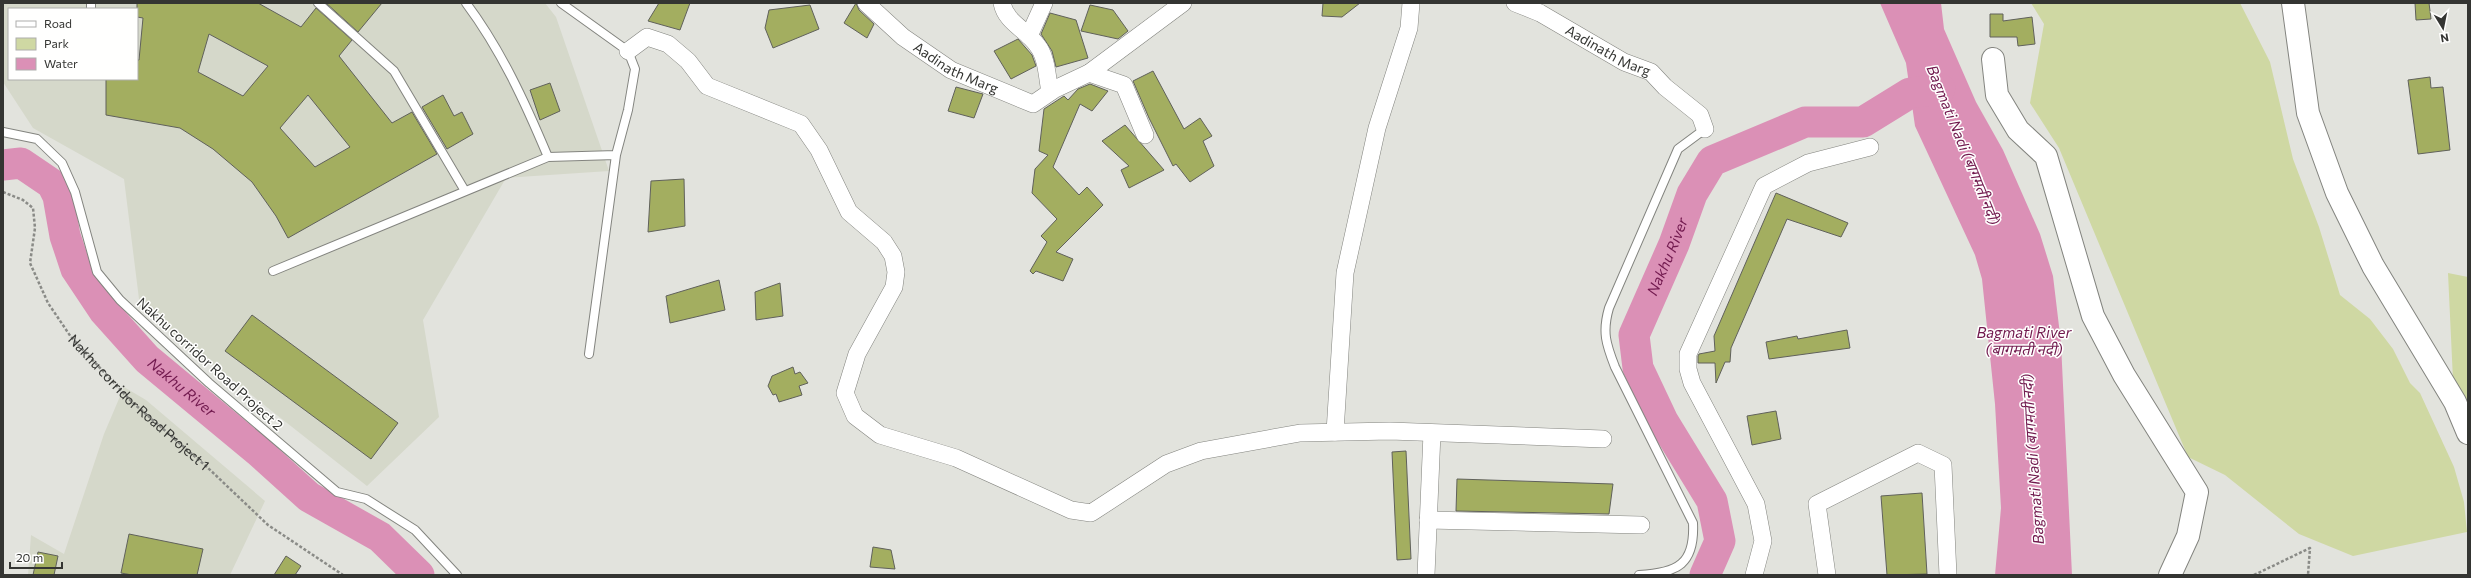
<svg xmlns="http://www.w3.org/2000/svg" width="2471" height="578" viewBox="0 0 2471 578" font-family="Commissioner,'Noto Sans Devanagari',sans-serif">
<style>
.built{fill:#d5d8ca;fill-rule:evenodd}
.green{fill:#cfd8a3}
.water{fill:#db90b6}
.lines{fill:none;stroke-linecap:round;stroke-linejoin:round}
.river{stroke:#db90b6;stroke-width:31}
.building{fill:#a3ae60;stroke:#60615b;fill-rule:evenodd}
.lane-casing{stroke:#83847f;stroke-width:10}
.street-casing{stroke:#83847f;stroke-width:18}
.secondary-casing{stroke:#83847f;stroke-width:24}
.path{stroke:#8a8b87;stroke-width:2.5;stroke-dasharray:3 2;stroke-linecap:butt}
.lane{stroke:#fff;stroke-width:8}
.street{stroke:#fff;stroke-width:17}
.secondary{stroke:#fff;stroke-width:22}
.labels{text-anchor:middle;stroke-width:3;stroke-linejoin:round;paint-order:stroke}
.street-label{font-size:14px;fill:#343532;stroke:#fffffe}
.water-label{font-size:15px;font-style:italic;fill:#71194e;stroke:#fffffe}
</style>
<rect width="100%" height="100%" fill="#e2e3dd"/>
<path class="built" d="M3,3H545L556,17L609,171L506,178L423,320L439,417L367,486L140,307L124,179L33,128L3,82ZM9,9H137V79H9Z
M124,387L146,400L265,501L230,575H28L31,535L64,554L104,434Z"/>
<path class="green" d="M2031,3H2240L2270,62L2293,159L2319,227L2340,295L2370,319L2393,349L2410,383L2420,393L2454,467L2464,502L2467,532L2353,556L2299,534L2225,475L2188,457L2059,148L2030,103L2044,24Z
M2448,273L2468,277V409L2453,380Z"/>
<path class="water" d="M1880,3H1941L1944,29L1976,102L2003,150L2040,234L2053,276L2061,343L2072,575H1995L2001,508L1995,404L1982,279L1975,255L1915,126L1906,63Z"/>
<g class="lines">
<g class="river">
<path id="s1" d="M3,165L21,163L52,184L58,196L65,236L76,269L104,311L147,359L258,451L309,497L380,537L419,575"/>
<path id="s2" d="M1705,575L1720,541L1712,501L1663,421L1638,368L1634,335L1674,244L1692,194L1712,161L1805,122H1863L1910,93L1940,89"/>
</g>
</g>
<path class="building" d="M137,3H258L301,27L316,8L352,40L339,56L392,123L412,112L437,154L288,238L276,216L252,182L213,149L180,128L106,115V79H137V60H139L143,18L137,17ZM209,34L268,66L243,96L198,72ZM308,95L350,147L315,167L280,128Z
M326,3H382L358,32Z
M659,3H690L680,30L648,21Z
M856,3L859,10L874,24L867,38L844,23Z
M1323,3H1360L1342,17L1322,16Z
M2415,3H2429L2431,19L2416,20Z
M810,5L819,29L773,48L765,28L769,10Z
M1090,5L1113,10L1128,31L1118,39L1081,31Z
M1050,13L1076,20L1088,58L1056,67L1052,51L1041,34Z
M1990,14H2003V21L2032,17L2035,44L2018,46L2017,37H1990Z
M1018,39L1032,55L1036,66L1011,79L994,51Z
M1153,71L1184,129L1200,118L1212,136L1203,141L1214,166L1190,182L1176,164L1173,166L1149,118L1133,81Z
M2430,77L2431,88L2443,87L2450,150L2418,154L2408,80Z
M550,83L560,111L540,120L530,90Z
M1090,84L1108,91L1092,111L1080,104L1053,167L1079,195L1087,187L1103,205L1056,252L1073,259L1063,281L1036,271L1033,274L1030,271L1047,242L1041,236L1057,219L1032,193L1035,169L1048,155L1039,151L1044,109L1064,96L1068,100L1078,89Z
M956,87L983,94L974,118L948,111Z
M443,95L454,116L462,112L473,134L447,149L422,107Z
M1125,125L1164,170L1129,188L1121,170L1129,166L1102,141Z
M684,179L685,226L648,232L651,181Z
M1776,193L1848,223L1841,237L1787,219L1731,348L1730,362H1725L1716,383L1715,363H1698V356L1699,354L1715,351L1714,336Z
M719,280L725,310L670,323L666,296Z
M780,283L783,316L756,320L755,292Z
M252,315L398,423L371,459L225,351Z
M1847,330L1850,348L1769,359L1766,342L1797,336L1798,339Z
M793,367L795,374L800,372L808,383L799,386L802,395L779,402L776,394L773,395L768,386L772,376Z
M1776,411L1781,439L1752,445L1747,416Z
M1406,451L1411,559L1397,560L1392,452Z
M1457,479L1613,484L1609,514L1456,511Z
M1922,493L1927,574L1887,575L1881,496Z
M129,534L203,549L197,575H132L121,573Z
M873,547L891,550L895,569L870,567Z
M38,552L58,556L54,575H33Z
M286,556L301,566L295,575H274Z"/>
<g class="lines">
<defs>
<path id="lane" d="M318,3L394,71L465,191
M466,3C501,50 525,102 548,157
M561,3L628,51L635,69L628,110L616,155L589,354
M91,9V3
M3,132L37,139L62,163L75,192L97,272L120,300L209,383L337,492L366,499L415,530L457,575
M273,271L548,157L616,155
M1639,575C1678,573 1695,564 1693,523L1615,367C1606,344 1602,332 1609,308L1678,149L1705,129"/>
<g id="street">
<path id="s4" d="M866,3L903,37L951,70L1033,104L1055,89L1089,73L1124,85L1145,135"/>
<path d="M1002,3C1006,23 1026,29 1037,45C1047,57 1047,77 1050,92"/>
<path id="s5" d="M1515,3L1540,13L1624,62L1651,72L1665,87L1700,115L1705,129"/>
<path d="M1029,36L1044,3"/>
<path d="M628,51L647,37L668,44L688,61L707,86L801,124L819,150L849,212L884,242L893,256L896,272L894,287L857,354L845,393L855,416L880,435L956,458L1071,510L1091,513L1166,464L1201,451L1300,433L1390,431L1603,439"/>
<path d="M1089,73L1183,3"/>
<path d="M1335,432L1345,273L1377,128L1409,28L1411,3"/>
<path d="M1428,520L1641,525"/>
<path d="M1426,575L1432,433"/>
<path d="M1754,575L1763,541L1756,504L1692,383L1688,369V354L1764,186L1808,163L1870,147"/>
<path d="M1827,575L1817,504L1918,453L1943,465L1948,575"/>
</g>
<path id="secondary" d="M2293,3L2308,113L2337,193L2373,266L2455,402L2468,433
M1993,59L1997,95L2018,130L2046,156L2093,316L2124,375L2197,492L2188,536L2170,575"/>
</defs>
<use href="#lane" class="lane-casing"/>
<use href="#street" class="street-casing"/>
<use href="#secondary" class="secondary-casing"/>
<g class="path">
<path id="s3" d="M3,192L23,200L33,208L35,228L30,263L48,303L71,337L132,402L207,467L268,525L343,575"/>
<path d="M2254,575L2310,548L2308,575"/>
</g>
<use href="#lane" class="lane"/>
<use href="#street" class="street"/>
<use href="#secondary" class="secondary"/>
</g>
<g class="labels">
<g class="street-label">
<text dy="5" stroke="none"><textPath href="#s5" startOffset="105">Aadinath Marg</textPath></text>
<text dy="5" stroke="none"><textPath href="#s4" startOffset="112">Aadinath Marg</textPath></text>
<text transform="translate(210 364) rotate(42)" y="5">Nakhu corridor Road Project 2</text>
<text dy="5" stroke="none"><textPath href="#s3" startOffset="269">Nakhu corridor Road Project 1</textPath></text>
</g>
<g class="water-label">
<text transform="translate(1963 145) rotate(68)" y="5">Bagmati Nadi (बागमती नदी)</text>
<text dy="5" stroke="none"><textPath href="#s2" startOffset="349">Nakhu River</textPath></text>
<text x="2024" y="338">Bagmati River<tspan x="2024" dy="17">(बागमती नदी)</tspan></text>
<text dy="5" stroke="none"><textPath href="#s1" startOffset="304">Nakhu River</textPath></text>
<text transform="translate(2033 459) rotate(-94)" y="5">Bagmati Nadi (बागमती नदी)</text>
</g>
</g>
<rect width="2471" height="578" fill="none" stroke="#343532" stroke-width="8"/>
<rect x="8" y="8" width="130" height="72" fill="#fffffe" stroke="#aeaeac"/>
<rect x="16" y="21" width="20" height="6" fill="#ffffff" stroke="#aeaeac"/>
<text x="44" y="28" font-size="12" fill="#343532">Road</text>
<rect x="16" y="38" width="20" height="12" fill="#cfd8a3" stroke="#aeaeac"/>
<text x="44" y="48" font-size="12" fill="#343532">Park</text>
<rect x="16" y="58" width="20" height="12" fill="#db90b6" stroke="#aeaeac"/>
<text x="44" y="68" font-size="12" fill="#343532">Water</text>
<g transform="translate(2443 28) rotate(170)" stroke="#fffffe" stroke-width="3" paint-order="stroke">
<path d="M0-3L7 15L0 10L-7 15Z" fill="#343532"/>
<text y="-6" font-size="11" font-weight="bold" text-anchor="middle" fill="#343532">N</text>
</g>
<path d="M10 562v6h52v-6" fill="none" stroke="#343532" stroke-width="2"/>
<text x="16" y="562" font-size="12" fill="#343532" stroke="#fffffe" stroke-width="3" paint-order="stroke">20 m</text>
</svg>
